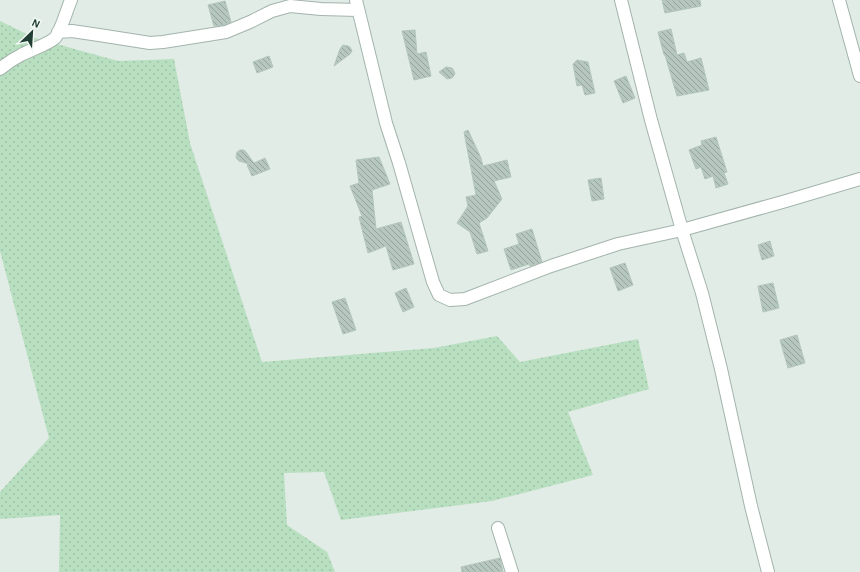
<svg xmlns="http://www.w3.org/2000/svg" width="860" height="572" viewBox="0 0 860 572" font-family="'Alegreya Sans',sans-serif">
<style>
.grass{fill:url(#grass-dots)}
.building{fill:url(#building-back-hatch);stroke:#b3c6bc}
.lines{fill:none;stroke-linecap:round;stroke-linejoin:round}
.street-casing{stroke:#a3b4ad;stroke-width:14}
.street{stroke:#fff;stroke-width:12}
</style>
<defs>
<pattern id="grass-dots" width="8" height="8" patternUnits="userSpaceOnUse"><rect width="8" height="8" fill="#b8dfbf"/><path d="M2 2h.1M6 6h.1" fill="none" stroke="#9ec0a5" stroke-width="1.8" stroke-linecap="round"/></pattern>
<pattern id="building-back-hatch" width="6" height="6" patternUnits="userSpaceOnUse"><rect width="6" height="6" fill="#b6c7bf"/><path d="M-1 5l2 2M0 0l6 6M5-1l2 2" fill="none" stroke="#94a39c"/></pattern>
</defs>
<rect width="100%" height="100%" fill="#e1ece6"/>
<path class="grass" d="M0,21L35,38L118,61L174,59L190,143L262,362L434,348L497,336L520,362L638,339L649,389L568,412L593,475L492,501L341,520L324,472L284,473L287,525L327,552L335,572H59L60,515L0,519V492L49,438L0,251Z"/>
<path class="building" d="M662,0H700L701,6L665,13Z
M225,1L231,22L224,25L214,26L208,5Z
M671,29L677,55L684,53L687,62L701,58L709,90L677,96L665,55H664L658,32Z
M415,30L417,54L426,52L431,76L414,80L402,31Z
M343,45L348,46L350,47L352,51L350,54L334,66L340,49Z
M269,56L273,67L257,73L253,62Z
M577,60L588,62L595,93L585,95L582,85L577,86L573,64Z
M446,67L452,68L454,71L455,74L452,78L447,79L439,72Z
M626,76L635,98L623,103L614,81Z
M468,130L481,158L483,166L507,160L511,177L494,181L502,199L487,218L479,223L488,251L477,254L470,232L457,223L468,206L466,197L476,195L464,132Z
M716,137L727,172L724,173L728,184L716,188L713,176L705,179L701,167L696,169L689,150L702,145L701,141Z
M240,150H244L246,152L254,163L265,158L270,169L252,176L247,165L249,164L239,161L236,158L237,152Z
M379,157L390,184L372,190L376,229L401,222L414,264L393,270L386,246L368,253L359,217L362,216L350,186L359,183L356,160Z
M601,178L604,199L592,201L588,180Z
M532,229L542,262L530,266L529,264L511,270L504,249L519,244L516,234Z
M770,241L774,256L762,260L758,245Z
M625,263L633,285L618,291L610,268Z
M773,283L779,308L763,312L758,286Z
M406,288L414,307L403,312L395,293Z
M345,298L356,330L343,334L332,302Z
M797,335L805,363L788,368L780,340Z
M500,558L503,572H462L461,567Z"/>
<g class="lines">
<defs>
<path id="street" d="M356,0L386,123L399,163L433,282L439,295L450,300L465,299L551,266L618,244L682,230L786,201L860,179
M621,0L651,120L682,230L702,293L721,369L751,506L768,572
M839,0L860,76
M58,32L72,31L99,35L150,43L163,42L226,32L250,22L272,11L290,6L321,9L358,10
M0,69C6,64 13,59 21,55C30,50 47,45 55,38C61,31 67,9 71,0
M498,528L512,572"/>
</defs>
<use href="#street" class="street-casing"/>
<use href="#street" class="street"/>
</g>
<g transform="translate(32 32) rotate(25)" stroke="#f2f9f4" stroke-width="3" paint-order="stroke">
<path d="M0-3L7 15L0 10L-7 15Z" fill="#203e33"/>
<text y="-6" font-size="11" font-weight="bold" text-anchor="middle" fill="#203e33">N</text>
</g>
</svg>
